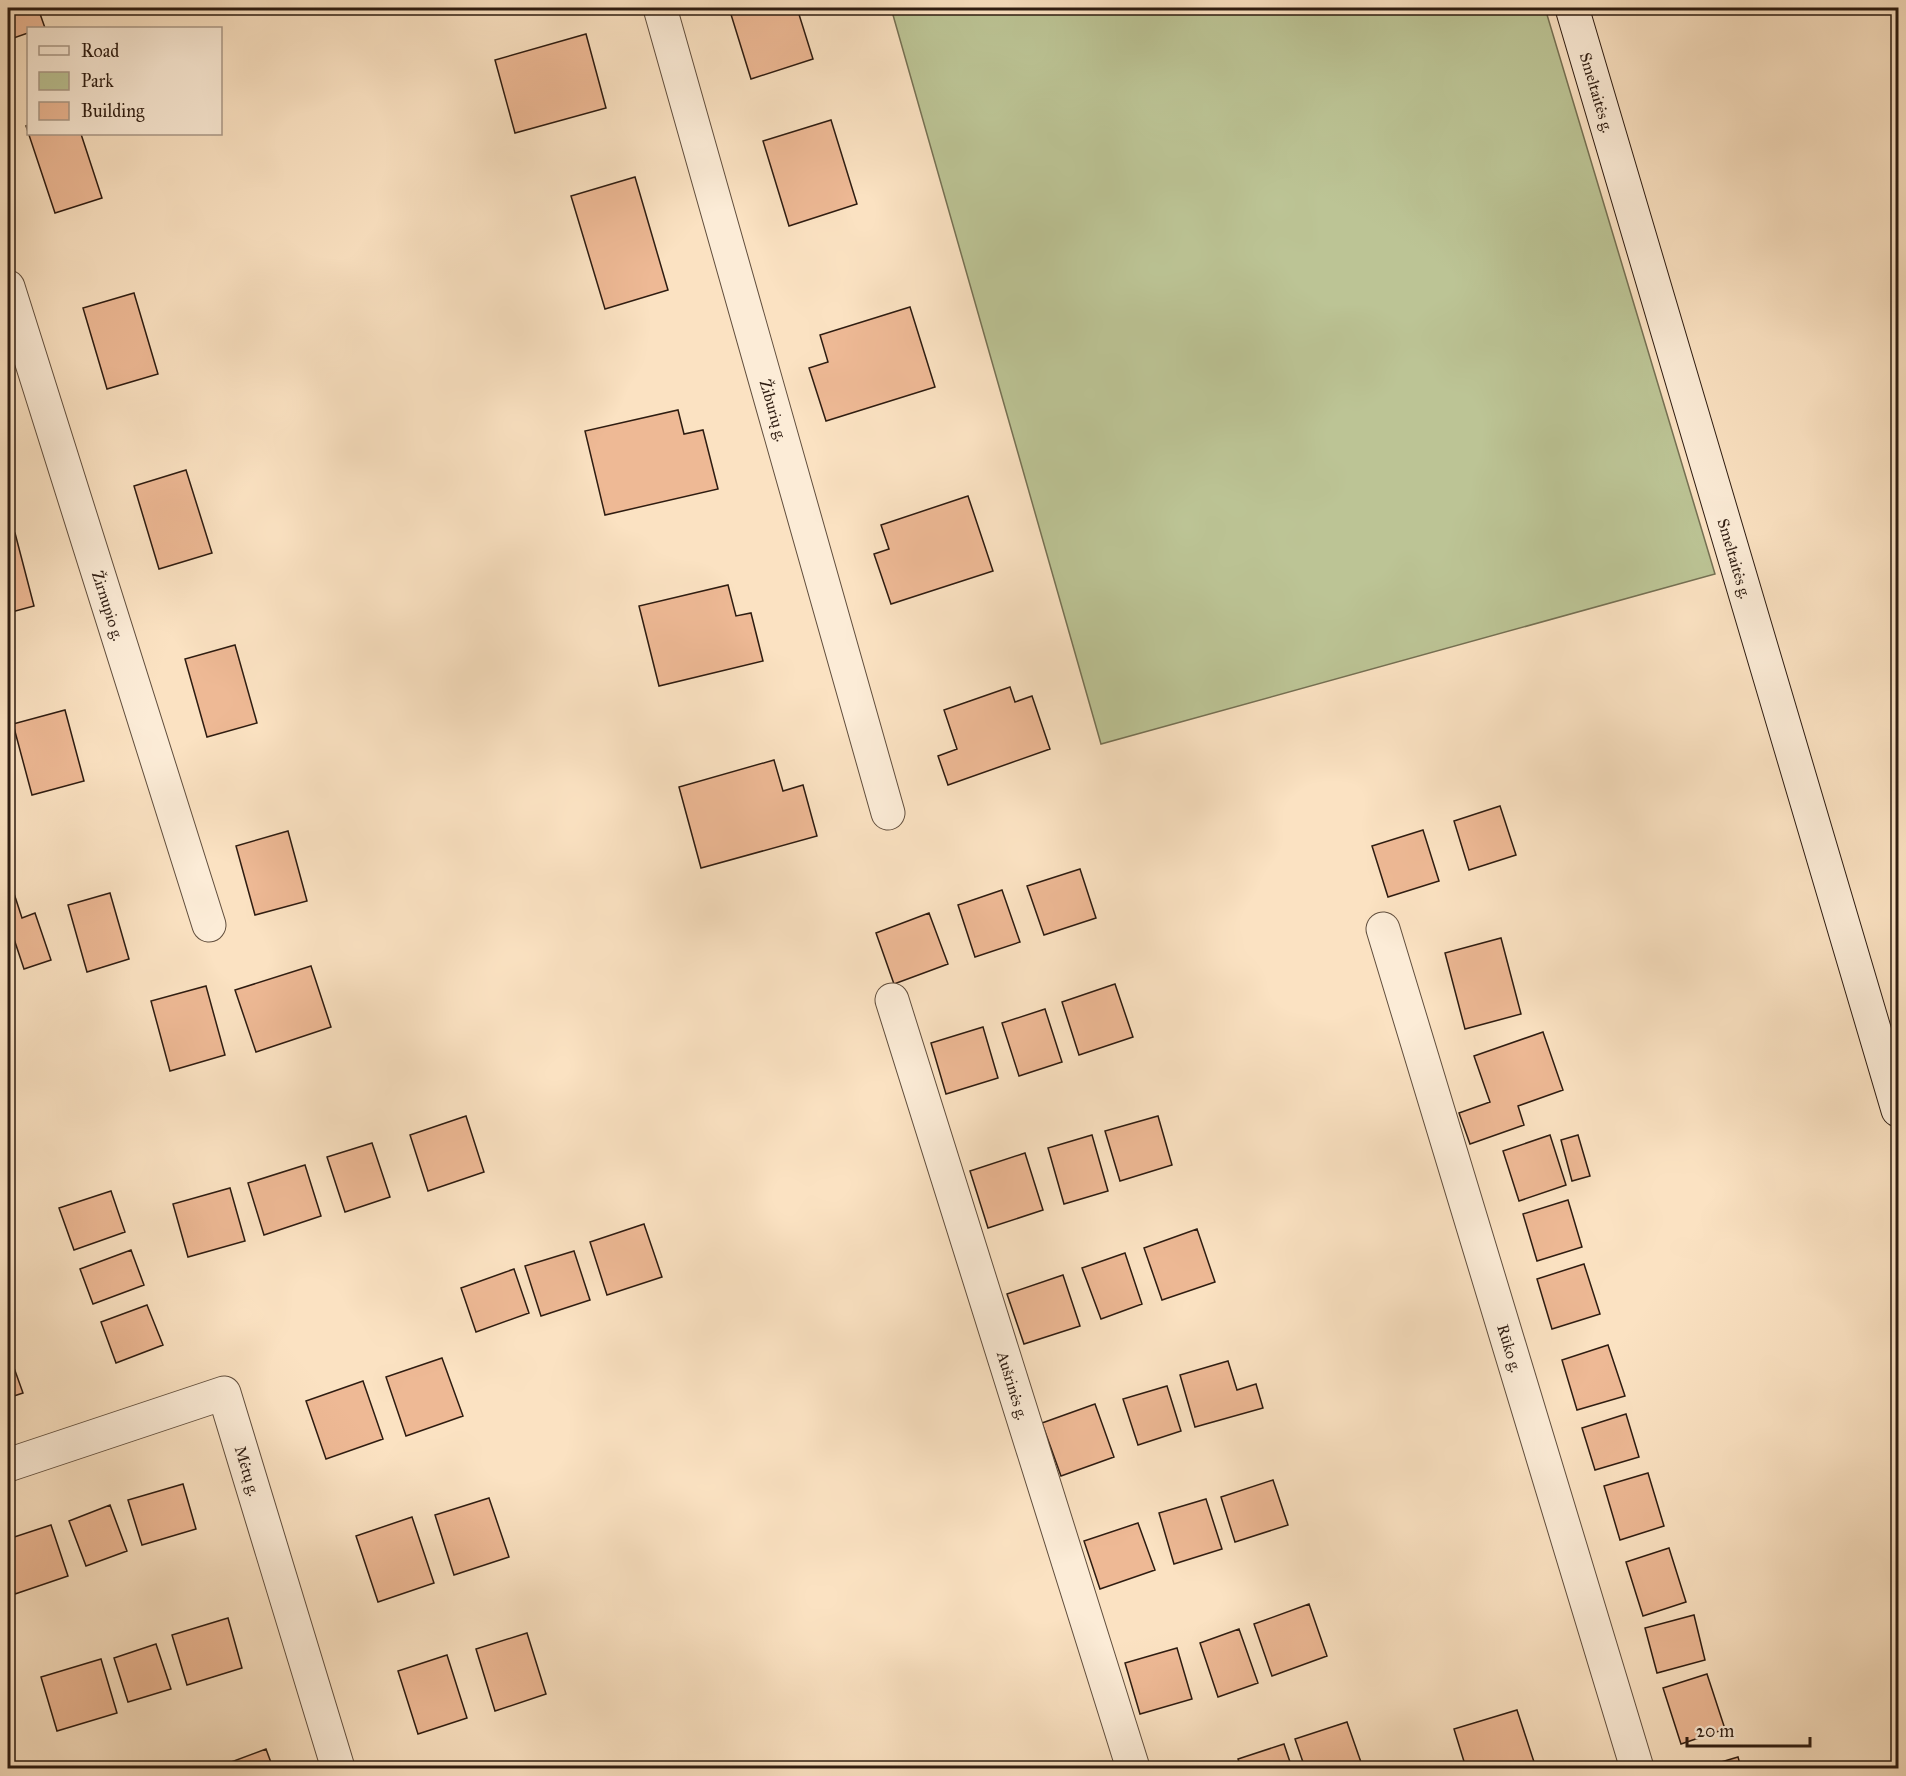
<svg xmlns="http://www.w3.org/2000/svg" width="1906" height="1776" viewBox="0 0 1906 1776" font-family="'IM FELL Great Primer',serif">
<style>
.green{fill:#bcc495;stroke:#757053;stroke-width:1.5}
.building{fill:#eeb995;stroke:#2e1c11;stroke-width:1.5}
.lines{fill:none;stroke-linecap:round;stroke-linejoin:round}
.minor-casing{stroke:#614e3d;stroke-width:35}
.secondary-casing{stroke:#2e1c11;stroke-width:35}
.minor{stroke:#fcecd7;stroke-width:33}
.secondary{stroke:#fcecd7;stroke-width:33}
.labels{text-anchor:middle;stroke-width:4.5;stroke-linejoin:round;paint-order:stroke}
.street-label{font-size:16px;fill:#2e1c11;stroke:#fcecd7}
</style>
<rect width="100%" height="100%" fill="#fbe2c2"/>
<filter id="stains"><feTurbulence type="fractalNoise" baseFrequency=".00333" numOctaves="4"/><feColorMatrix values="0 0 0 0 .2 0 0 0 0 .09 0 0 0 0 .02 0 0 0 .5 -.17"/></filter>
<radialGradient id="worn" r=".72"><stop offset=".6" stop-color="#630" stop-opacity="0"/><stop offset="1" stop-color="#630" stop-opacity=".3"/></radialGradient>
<path class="green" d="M891,8H1545L1715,574L1101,744Z"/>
<path class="building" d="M8,8H38L45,28H28V33L8,40Z
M729,8H797L813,59L751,79Z
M586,34L606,108L515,133L495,60Z
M831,120L857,204L789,226L763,141Z
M28,125V134H81L102,198L55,213L26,126Z
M635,177L668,290L605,309L571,196Z
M134,293L158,374L107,389L83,308Z
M910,307L935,387L826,421L809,368L828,362L820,335Z
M678,410L684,434L703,430L718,489L605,515L585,431Z
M186,470L212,553L159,569L134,486Z
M968,496L993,571L891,604L874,554L889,549L881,525Z
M15,533L34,606L8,613V534Z
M728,585L736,616L751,613L763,661L659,686L639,606Z
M235,645L257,723L207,737L185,659Z
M1010,687L1015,702L1032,696L1050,749L948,785L938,756L957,749L944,710Z
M65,710L84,781L32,795L13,724Z
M774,760L783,791L803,785L817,836L701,868L679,787Z
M1500,806L1516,855L1469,870L1454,821Z
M1423,830L1439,881L1388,897L1372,846Z
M288,831L307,901L255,915L236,846Z
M1080,869L1096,918L1044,935L1027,886Z
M8,875L22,918L35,913L51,960L24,969L12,933L8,934Z
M1002,890L1020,942L975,957L958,905Z
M110,893L129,959L87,972L68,905Z
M929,913L948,964L894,984L876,933Z
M1501,938L1521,1014L1465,1029L1445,953Z
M311,966L331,1027L256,1052L235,990Z
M1115,984L1133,1037L1079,1055L1062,1002Z
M206,986L225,1055L170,1071L151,1001Z
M1045,1009L1062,1062L1019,1076L1002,1023Z
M983,1027L998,1078L946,1094L931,1043Z
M1543,1032L1563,1090L1518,1106L1524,1125L1470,1144L1459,1113L1490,1102L1474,1056Z
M466,1116L484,1172L428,1191L410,1135Z
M1158,1116L1172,1165L1120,1181L1105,1131Z
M1092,1135L1108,1191L1064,1204L1048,1148Z
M1550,1135L1566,1185L1519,1201L1503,1151Z
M1578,1135L1590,1176L1572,1181L1561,1140Z
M372,1143L390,1197L345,1212L327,1157Z
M1025,1153L1043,1210L988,1228L970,1171Z
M305,1165L321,1216L264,1235L248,1183Z
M230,1188L245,1241L188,1257L173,1204Z
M111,1191L125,1232L74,1250L59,1208Z
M1568,1200L1582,1247L1537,1261L1523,1214Z
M644,1224L662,1277L607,1295L590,1242Z
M1197,1229L1215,1282L1162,1300L1144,1248Z
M131,1250L144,1285L93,1304L80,1269Z
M574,1251L590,1300L541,1316L525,1266Z
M1125,1253L1142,1304L1101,1319L1082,1268Z
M1584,1264L1600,1314L1552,1329L1537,1279Z
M514,1269L529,1313L476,1332L461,1288Z
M1063,1275L1080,1326L1024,1344L1007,1294Z
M147,1305L163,1345L116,1363L101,1322Z
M1608,1345L1625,1396L1577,1410L1562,1360Z
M8,1351L23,1393L8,1398Z
M442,1358L463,1416L406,1436L386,1377Z
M1228,1361L1237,1390L1256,1384L1263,1408L1195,1427L1180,1375Z
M363,1381L383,1439L326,1459L306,1401Z
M1167,1386L1181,1431L1138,1445L1123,1399Z
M1095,1404L1114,1457L1061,1476L1042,1423Z
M1626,1414L1639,1457L1595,1470L1582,1428Z
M1648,1473L1664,1526L1620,1540L1604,1486Z
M1273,1480L1288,1525L1235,1542L1221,1497Z
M183,1484L196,1529L142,1545L128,1500Z
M489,1498L509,1557L454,1575L435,1515Z
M1206,1499L1222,1549L1174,1564L1159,1513Z
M110,1505L127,1551L86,1566L69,1521Z
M412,1517L434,1583L378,1602L356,1536Z
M1138,1523L1155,1570L1100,1589L1084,1541Z
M51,1525L68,1576L15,1594L8,1572V1539Z
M1669,1548L1686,1602L1643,1616L1626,1562Z
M1309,1604L1327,1656L1272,1676L1254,1624Z
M1694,1615L1705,1660L1657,1673L1645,1628Z
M228,1618L242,1668L187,1685L172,1635Z
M1239,1629L1258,1683L1218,1697L1200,1643Z
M527,1633L546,1694L495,1711L476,1649Z
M156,1644L171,1689L128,1702L114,1658Z
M1177,1648L1192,1699L1140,1714L1125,1663Z
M447,1655L467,1718L418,1734L398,1671Z
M101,1659L117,1713L57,1731L41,1677Z
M1707,1674L1725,1729L1681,1744L1663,1688Z
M1517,1710L1536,1768H1466L1454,1729Z
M1347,1722L1363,1768H1305L1295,1739Z
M1284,1744L1292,1768H1241L1238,1759Z
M266,1749L273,1768H215Z
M1738,1757L1741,1768H1701Z"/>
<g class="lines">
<defs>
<g id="minor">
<path id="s1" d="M660,8L888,813"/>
<path id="s2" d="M8,287L209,925"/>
<path id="s3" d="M1383,929L1637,1768"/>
<path id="s4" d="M892,1000L1133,1768"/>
<path id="s5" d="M8,1465L224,1393L338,1768"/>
</g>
<g id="secondary">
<path id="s6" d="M1572,8L1898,1110"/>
</g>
</defs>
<use href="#minor" class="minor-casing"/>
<use href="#secondary" class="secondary-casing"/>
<use href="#minor" class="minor"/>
<use href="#secondary" class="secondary"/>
</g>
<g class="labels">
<g class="street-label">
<text dy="6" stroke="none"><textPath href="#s6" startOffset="88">Smeltaitės g.</textPath></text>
<text dy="6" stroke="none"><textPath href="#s1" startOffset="418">Žiburių g.</textPath></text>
<text dy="6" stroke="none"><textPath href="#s6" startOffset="574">Smeltaitės g.</textPath></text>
<text dy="6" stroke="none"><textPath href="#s2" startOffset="334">Žirnupio g.</textPath></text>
<text dy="6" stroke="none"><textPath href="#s3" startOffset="438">Rūko g.</textPath></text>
<text dy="6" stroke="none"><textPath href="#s4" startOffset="404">Aušrinės g.</textPath></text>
<text dy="6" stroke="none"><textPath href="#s5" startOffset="309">Mėtų g.</textPath></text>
</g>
</g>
<rect width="1906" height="1776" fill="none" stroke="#fbe2c2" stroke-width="30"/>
<rect x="9" y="9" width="1888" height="1758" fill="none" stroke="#2e1c11" stroke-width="3"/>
<rect x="15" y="15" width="1876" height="1746" fill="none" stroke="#2e1c11" stroke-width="1.5"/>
<rect x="27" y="27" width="195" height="108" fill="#fcecd7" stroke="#aa9988" stroke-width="1.5"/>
<rect x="39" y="46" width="30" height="9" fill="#fcecd7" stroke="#aa9988" stroke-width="1.5"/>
<text x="81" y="57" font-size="18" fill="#2e1c11">Road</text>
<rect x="39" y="72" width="30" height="18" fill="#bcc495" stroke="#aa9988" stroke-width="1.5"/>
<text x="81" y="87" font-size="18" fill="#2e1c11">Park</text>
<rect x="39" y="102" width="30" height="18" fill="#eeb995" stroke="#aa9988" stroke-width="1.5"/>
<text x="81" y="117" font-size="18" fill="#2e1c11">Building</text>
<path d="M1687 1737v9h123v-9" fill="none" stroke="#2e1c11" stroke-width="3"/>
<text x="1696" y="1737" font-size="18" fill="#2e1c11" stroke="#fcecd7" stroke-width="4.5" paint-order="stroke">20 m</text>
<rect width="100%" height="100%" filter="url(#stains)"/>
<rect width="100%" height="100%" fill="url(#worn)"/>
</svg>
